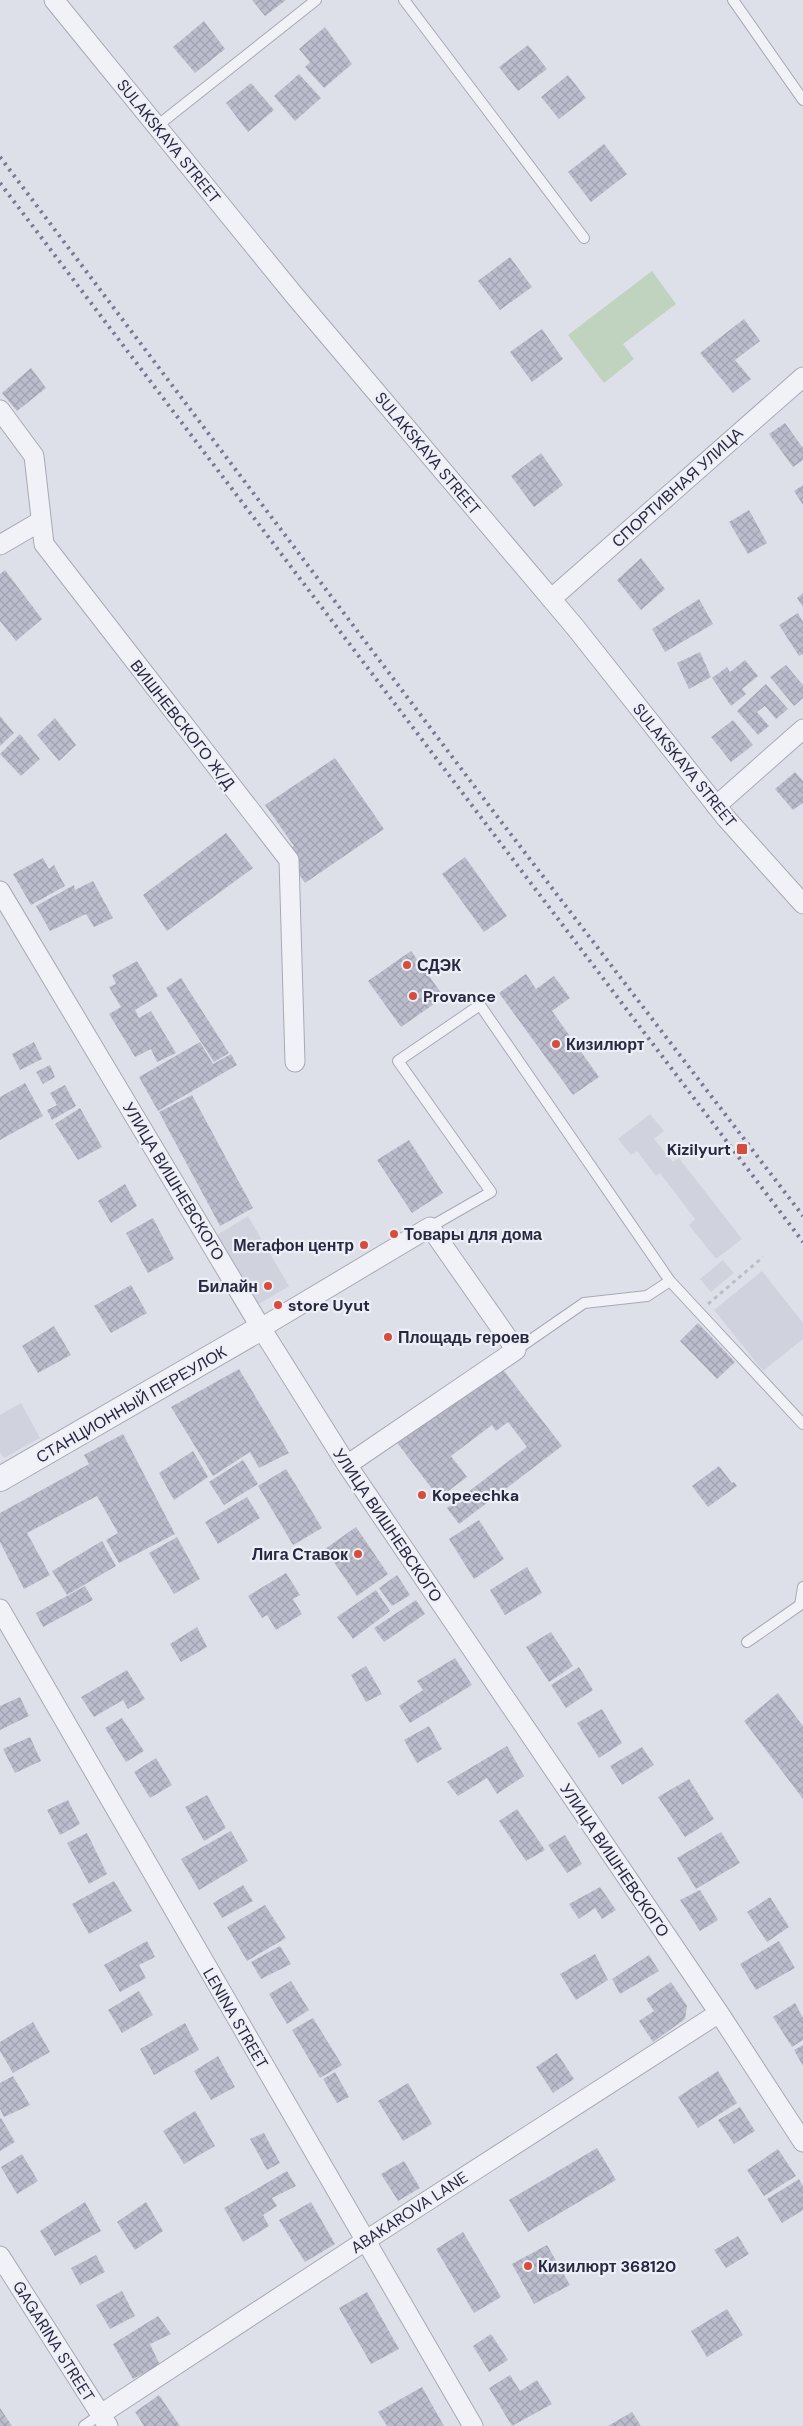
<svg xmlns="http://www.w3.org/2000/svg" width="803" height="2426" viewBox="0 0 803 2426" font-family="'DM Sans',sans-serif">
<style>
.built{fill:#d0d2de}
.green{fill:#bfd3bf}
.building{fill:url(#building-cross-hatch)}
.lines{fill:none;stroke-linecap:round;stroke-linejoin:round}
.service-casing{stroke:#a7a9b6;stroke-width:12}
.minor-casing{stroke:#a7a9b6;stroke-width:21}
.tertiary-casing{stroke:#a7a9b6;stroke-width:26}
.path{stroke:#bcbec7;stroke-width:3;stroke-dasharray:4 4;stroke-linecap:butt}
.service{stroke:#f1f2f7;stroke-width:10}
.minor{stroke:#f1f2f7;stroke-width:19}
.tertiary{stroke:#f1f2f7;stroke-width:24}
.rail{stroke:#777a93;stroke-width:4;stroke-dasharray:2.5 5;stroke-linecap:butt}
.poi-dot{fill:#d54d3c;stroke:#eeeff6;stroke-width:2}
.labels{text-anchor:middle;stroke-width:4.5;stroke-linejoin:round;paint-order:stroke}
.street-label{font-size:16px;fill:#272940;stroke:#eeeff6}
.poi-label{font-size:16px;font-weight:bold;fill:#272940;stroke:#eeeff6;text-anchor:start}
</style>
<defs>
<pattern id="building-cross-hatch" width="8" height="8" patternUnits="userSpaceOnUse" patternTransform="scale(1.25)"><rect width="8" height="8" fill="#bbbdcc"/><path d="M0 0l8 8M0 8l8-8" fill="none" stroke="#a1a2b0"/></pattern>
</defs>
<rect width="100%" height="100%" fill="#dee0e9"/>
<path class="built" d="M650,1114L664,1131L654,1139L673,1162L679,1158L742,1239L716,1259L689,1225L695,1219L660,1173L656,1176L637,1151L631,1155L618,1139Z
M248,1216L289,1286L259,1304L217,1235Z
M723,1260L734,1273L711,1292L700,1279Z
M762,1271L803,1323V1339L763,1371L714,1310Z
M21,1403L40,1438L4,1458L0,1452V1415Z"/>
<path class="green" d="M652,271L676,304L623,344L634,359L604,383L568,335Z"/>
<path class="building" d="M252,0H286L265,16Z
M204,21L225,49L195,73L173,47Z
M325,27L352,64L324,88L305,67L310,62L299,49Z
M528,45L547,69L518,91L499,67Z
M299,74L321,98L295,121L274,96Z
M568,75L586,98L559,119L541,97Z
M251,83L274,110L248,132L226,103Z
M604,144L627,174L591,202L568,172Z
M510,257L532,287L500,310L478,281Z
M744,319L760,341L735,360L751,379L733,393L700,353Z
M542,329L563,359L532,382L510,352Z
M31,368L46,388L17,411L2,393Z
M785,423L803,448V460L793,467L769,434Z
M541,453L563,485L534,507L511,476Z
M803,485V505L794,491Z
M749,510L767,543L748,554L729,522Z
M641,558L665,589L641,610L617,580Z
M5,570L42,619L16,641L0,621V574Z
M803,593V607L797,598Z
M699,599L713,624L665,652L652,629Z
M798,613L803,622V654L799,656L779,625Z
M700,652L711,677L689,689L677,663Z
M745,660L758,676L742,689L746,694L731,706L712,678L727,667L730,672Z
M786,665L803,685V698L794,706L770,677Z
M766,684L788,709L776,719L765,706L757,712L769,726L758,735L737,711Z
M0,716L14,733L0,746Z
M55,718L76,745L59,761L37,735Z
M733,720L753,745L731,762L711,737Z
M20,734L40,759L21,776L0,754Z
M335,758L384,829L305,883L284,853L294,846L265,805Z
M795,772L803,781V803L793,810L775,789Z
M226,833L253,868L167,931L143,895Z
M465,857L507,916L484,932L442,874Z
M43,858L49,869L54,865L65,886L31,905L13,874Z
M93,881L113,918L94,927L86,914L50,931L36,906L74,885L75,890Z
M411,951L444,997L401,1027L368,981Z
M137,961L158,996L135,1010L139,1018L151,1011L176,1053L157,1062L151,1049L135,1057L109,1014L121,1007L109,987L116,984L112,975Z
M526,974L536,989L554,976L570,998L552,1011L599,1077L573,1095L499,993Z
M181,978L229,1053L214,1062L166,988Z
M34,1042L42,1059L20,1070L12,1054Z
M200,1042L213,1064L231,1054L237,1065L158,1111L139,1077Z
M50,1065L55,1077L43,1084L36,1072Z
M25,1083L43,1116L0,1140V1097Z
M65,1085L76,1106L52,1120L47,1110L57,1105L50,1093Z
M192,1095L253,1208L220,1226L159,1112Z
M80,1108L102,1147L78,1160L55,1124Z
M409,1140L443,1193L412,1213L377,1160Z
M125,1184L137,1206L111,1223L98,1201Z
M153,1218L174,1259L148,1273L126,1233Z
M131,1285L147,1313L111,1333L94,1306Z
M698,1323L735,1362L717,1379L680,1341Z
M54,1326L71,1355L38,1373L22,1346Z
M497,1362L562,1446L459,1524L447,1508L527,1447L508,1422L496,1431L492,1425L451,1456L467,1477L439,1498L395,1440Z
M239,1369L289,1453L259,1468L250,1452L213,1476L171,1407Z
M123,1434L175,1534L119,1563L106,1540L118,1533L97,1496L27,1533L50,1575L24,1589L0,1542V1513L89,1464L84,1455Z
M193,1451L208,1477L174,1500L159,1473Z
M243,1460L258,1484L224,1505L209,1482Z
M719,1466L732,1483L734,1482L737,1486L708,1507L692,1486Z
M286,1469L322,1528L293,1545L258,1486Z
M247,1497L260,1518L218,1544L205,1522Z
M479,1520L504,1559L474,1579L449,1539Z
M356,1527L388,1574L357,1596L325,1549Z
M177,1537L200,1579L174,1594L149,1553Z
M102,1541L116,1566L67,1595L52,1571Z
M527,1567L542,1593L505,1615L490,1590Z
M286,1573L300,1595L293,1599L302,1614L276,1630L267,1615L262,1618L248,1596Z
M397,1575L410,1595L392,1606L379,1588Z
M85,1586L93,1600L43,1627L36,1613Z
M376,1590L390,1611L353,1639L337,1617Z
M416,1600L425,1614L384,1642L374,1628Z
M197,1627L207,1647L181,1662L170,1644Z
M551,1632L573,1666L549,1682L526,1647Z
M455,1658L472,1685L410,1723L399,1706L423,1690L417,1681Z
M366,1666L382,1694L366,1702L351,1675Z
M579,1667L593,1690L566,1708L551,1685Z
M127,1670L145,1699L128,1709L123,1700L94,1717L81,1697Z
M778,1693L803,1726V1799L744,1721Z
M20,1697L29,1716L0,1730V1706Z
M602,1709L622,1743L599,1758L577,1723Z
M122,1718L144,1751L126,1762L105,1728Z
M429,1726L442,1749L417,1763L404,1740Z
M30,1737L41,1761L15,1773L3,1749Z
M507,1746L524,1776L497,1794L487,1778L458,1796L447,1782Z
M642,1747L654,1765L622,1785L610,1766Z
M156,1758L172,1785L150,1798L134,1772Z
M689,1779L714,1819L685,1837L658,1797Z
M207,1795L226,1828L204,1841L185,1807Z
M68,1800L80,1824L60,1835L47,1810Z
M517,1809L545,1850L526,1861L499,1821Z
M231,1831L248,1861L199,1890L181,1859Z
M721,1832L740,1863L696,1889L677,1858Z
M87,1833L107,1874L89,1884L67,1843Z
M565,1835L582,1864L567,1873L548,1845Z
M114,1881L132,1911L89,1934L72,1904Z
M243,1885L253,1901L222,1918L213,1903Z
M600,1887L616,1910L602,1919L595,1908L579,1919L569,1904Z
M700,1890L718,1920L700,1931L680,1900Z
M770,1897L789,1927L767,1942L747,1912Z
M265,1905L286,1938L247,1961L227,1927Z
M147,1941L155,1957L139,1965L146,1978L120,1992L104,1965Z
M779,1941L795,1968L756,1990L740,1964Z
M280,1946L291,1964L261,1979L251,1962Z
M595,1954L608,1980L576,2000L560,1974Z
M649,1955L659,1971L620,1994L612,1979Z
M291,1981L309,2010L287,2024L269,1994Z
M671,1982L687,2006L685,2019L653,2042L639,2021L654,2011L646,1999Z
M139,1991L153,2015L122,2033L108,2010Z
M795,2003L803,2018V2040L792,2047L773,2017Z
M313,2018L342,2065L320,2078L292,2030Z
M33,2022L50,2052L13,2073L0,2051V2042Z
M185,2023L199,2050L154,2075L140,2049Z
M803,2045V2066L794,2050Z
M557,2053L574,2079L553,2093L536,2067Z
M218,2056L235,2087L211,2100L194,2071Z
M718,2071L737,2103L698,2128L678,2097Z
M335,2072L349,2097L337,2103L323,2079Z
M13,2076L30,2105L4,2117L0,2109V2083Z
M408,2083L432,2124L403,2141L378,2101Z
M740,2107L755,2131L734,2144L718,2120Z
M195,2111L215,2146L184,2164L163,2131Z
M1,2118L15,2142L0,2151V2119Z
M264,2133L280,2163L267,2170L250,2139Z
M597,2148L616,2180L528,2232L509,2200Z
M778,2149L796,2176L764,2196L747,2170Z
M22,2154L38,2181L17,2194L1,2167Z
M404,2161L420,2188L398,2201L381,2174Z
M287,2171L296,2186L272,2198L277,2206L263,2215L269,2226L243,2242L224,2208Z
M799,2179L803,2186V2210L782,2223L767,2199Z
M85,2202L101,2231L55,2256L40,2231Z
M146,2202L163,2231L135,2250L117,2222Z
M311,2202L335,2244L305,2262L279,2220Z
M463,2232L501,2297L474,2313L436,2249Z
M738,2236L749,2254L726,2268L714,2250Z
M547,2245L570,2285L534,2304L512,2264Z
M96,2255L105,2272L80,2285L71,2268Z
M122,2291L135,2316L110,2329L96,2305Z
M367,2292L399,2349L371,2364L339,2308Z
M727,2309L743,2335L707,2357L691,2331Z
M158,2316L171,2334L150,2344L160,2365L133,2379L113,2344Z
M491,2334L508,2360L489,2372L473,2346Z
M510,2375L520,2391L537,2380L552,2404L512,2426L489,2388Z
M422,2387L444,2426H387L378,2412Z
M159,2395L180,2426H144L135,2412Z
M0,2408L12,2426H0Z
M632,2412L641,2426H608Z"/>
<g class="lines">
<defs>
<path id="service" d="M404,0L584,238
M733,0L803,100
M157,126L316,0
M430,1227L491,1192L398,1061L480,1005L670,1281L647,1296L584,1303L516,1350
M670,1281L803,1424
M747,1642L800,1605L803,1587
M84,2426L101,2414"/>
<path id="minor" d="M54,0L294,295L575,627L726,818L803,904
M0,410L34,456L44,544L289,860L295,1062
M0,545L41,521
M551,599L803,377
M716,806L803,729
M0,891L261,1328L347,1465L719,2013L803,2142
M261,1328L430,1227L516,1350L347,1465
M0,1609L473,2426
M0,2256L108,2426
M101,2414L365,2241L719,2013"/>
<path id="tertiary" d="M0,1479L261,1328"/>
</defs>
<use href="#service" class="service-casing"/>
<use href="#minor" class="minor-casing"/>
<use href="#tertiary" class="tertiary-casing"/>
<path class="path" d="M708,1304L763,1257"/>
<use href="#service" class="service"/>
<use href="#minor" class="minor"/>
<use href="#tertiary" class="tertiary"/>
<path class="rail" d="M0,157L493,811L803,1216
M0,183L803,1242"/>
</g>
<g class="poi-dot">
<circle cx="407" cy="965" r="5"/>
<circle cx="413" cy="996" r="5"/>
<circle cx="556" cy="1044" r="5"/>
<rect x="736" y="1143" width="12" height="12" rx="2.5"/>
<circle cx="394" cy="1234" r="5"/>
<circle cx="364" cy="1245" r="5"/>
<circle cx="268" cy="1286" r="5"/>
<circle cx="278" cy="1305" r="5"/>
<circle cx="388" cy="1337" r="5"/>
<circle cx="422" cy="1495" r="5"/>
<circle cx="358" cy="1554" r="5"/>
<circle cx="528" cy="2266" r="5"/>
</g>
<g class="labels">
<g class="street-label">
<text transform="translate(169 141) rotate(51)" y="6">SULAKSKAYA STREET</text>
<text transform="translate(428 453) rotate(50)" y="6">SULAKSKAYA STREET</text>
<text transform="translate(677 487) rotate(-42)" y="6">СПОРТИВНАЯ УЛИЦА</text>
<text transform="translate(183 724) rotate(52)" y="6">ВИШНЕВСКОГО Ж/Д</text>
<text transform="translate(685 765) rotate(51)" y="6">SULAKSKAYA STREET</text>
<text transform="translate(174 1181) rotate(59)" y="6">УЛИЦА ВИШНЕВСКОГО</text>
<text transform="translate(131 1404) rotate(-30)" y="6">СТАНЦИОННЫЙ ПЕРЕУЛОК</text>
<text transform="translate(388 1525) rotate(56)" y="6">УЛИЦА ВИШНЕВСКОГО</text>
<text transform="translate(615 1860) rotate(56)" y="6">УЛИЦА ВИШНЕВСКОГО</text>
<text transform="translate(236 2018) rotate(60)" y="6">LENINA STREET</text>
<text transform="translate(409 2212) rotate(-33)" y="6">ABAKAROVA LANE</text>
<text transform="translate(54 2341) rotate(58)" y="6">GAGARINA STREET</text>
</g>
<g class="poi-label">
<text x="417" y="971">СДЭК</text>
<text x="423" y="1002">Provance</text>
<text x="566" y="1050">Кизилюрт</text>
<text x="731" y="1155" text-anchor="end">Kizilyurt</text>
<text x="404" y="1240">Товары для дома</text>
<text x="354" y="1251" text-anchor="end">Мегафон центр</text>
<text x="258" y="1292" text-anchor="end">Билайн</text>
<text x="288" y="1311">store Uyut</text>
<text x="398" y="1343">Площадь героев</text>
<text x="432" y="1501">Kopeechka</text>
<text x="348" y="1560" text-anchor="end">Лига Ставок</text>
<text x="538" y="2272">Кизилюрт 368120</text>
</g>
</g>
</svg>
